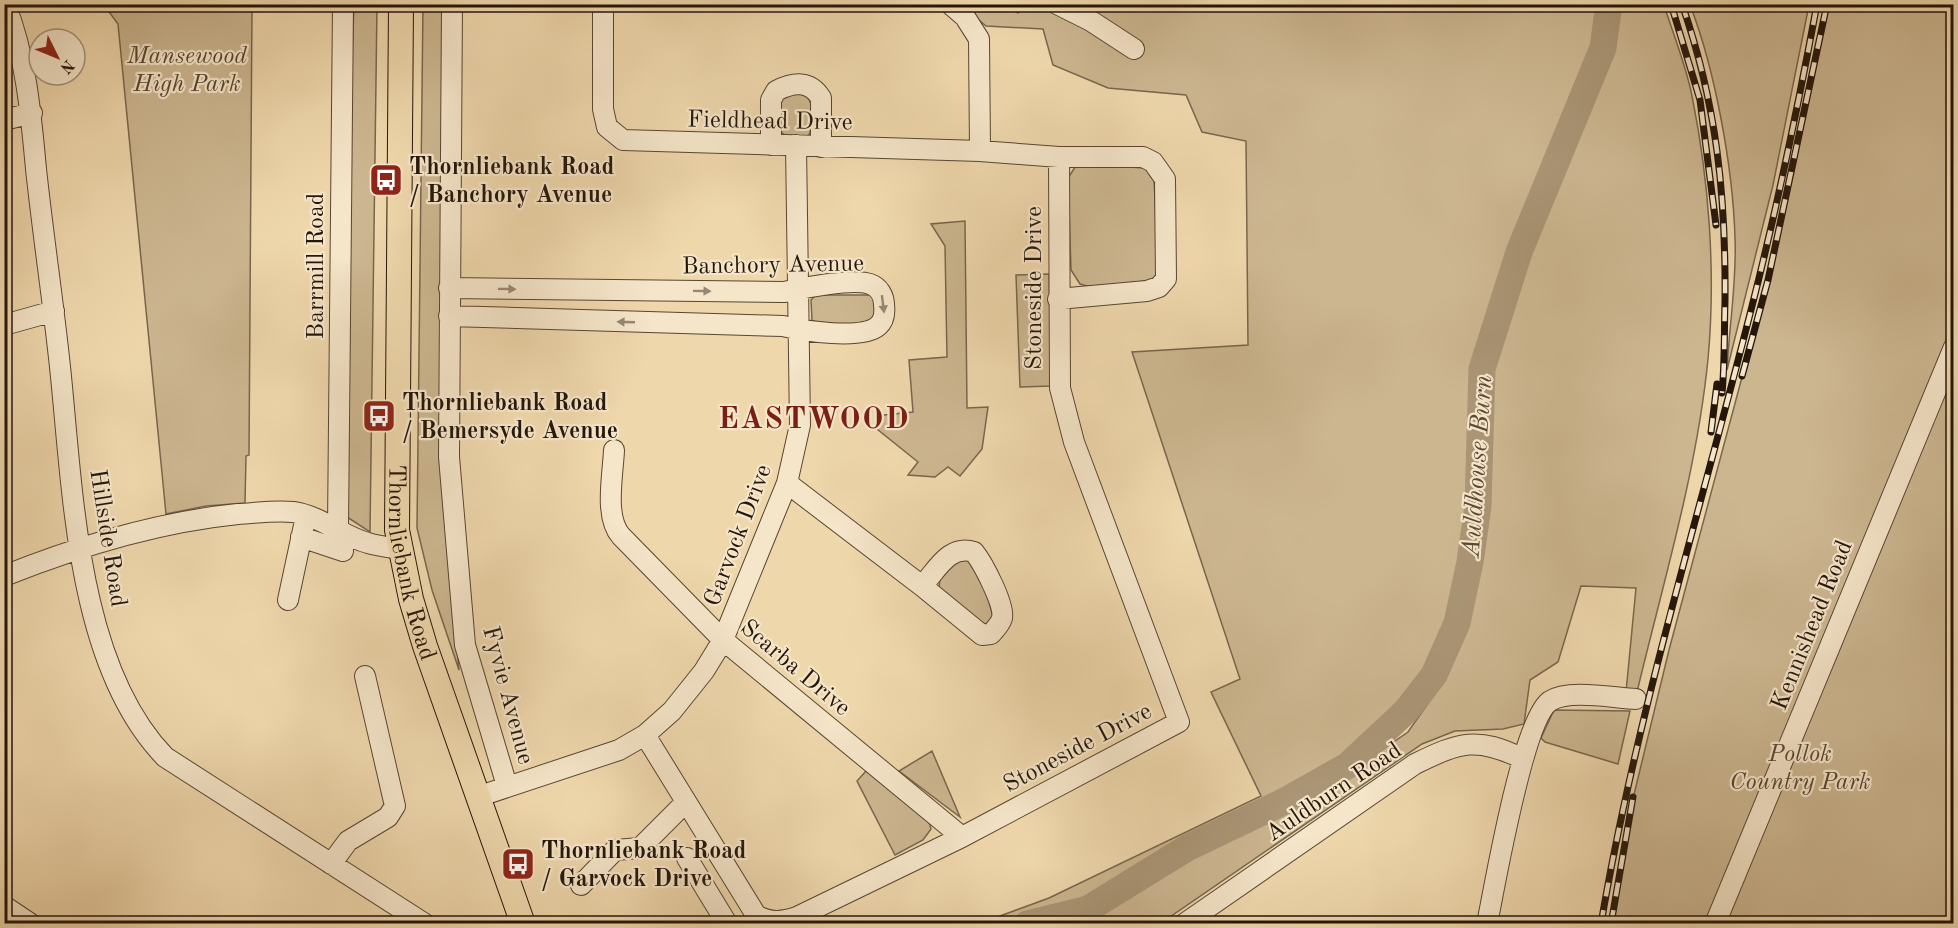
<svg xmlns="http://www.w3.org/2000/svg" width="1958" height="928" viewBox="0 0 1958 928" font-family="'Old Standard TT',serif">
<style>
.green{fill:#ccb690;stroke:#78664d;stroke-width:1.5}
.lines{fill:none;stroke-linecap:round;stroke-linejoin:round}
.river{stroke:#aa9575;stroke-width:27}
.minor-casing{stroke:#574632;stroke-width:22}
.major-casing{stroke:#24160a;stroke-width:26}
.minor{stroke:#f5e5c9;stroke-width:20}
.major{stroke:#efd7ac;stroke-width:24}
.rail-casing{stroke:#24160a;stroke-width:7}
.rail{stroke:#f5e5c9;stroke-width:4.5;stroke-dasharray:14;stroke-linecap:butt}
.oneway{fill:#978873}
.labels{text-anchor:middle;stroke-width:4.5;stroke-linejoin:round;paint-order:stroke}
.park-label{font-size:24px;font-style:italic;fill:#564632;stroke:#f5e5c9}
.street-label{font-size:24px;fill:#24160a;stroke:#f5e5c9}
.poi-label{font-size:24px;font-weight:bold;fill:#24160a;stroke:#f5e5c9;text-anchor:start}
.water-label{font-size:26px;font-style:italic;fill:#5a4935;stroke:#f5e5c9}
.district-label{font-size:30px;font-weight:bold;letter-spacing:1.5px;fill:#7a1f14;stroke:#f5e5c9}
</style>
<rect width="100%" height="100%" fill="#efd7ac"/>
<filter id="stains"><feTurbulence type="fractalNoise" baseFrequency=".00333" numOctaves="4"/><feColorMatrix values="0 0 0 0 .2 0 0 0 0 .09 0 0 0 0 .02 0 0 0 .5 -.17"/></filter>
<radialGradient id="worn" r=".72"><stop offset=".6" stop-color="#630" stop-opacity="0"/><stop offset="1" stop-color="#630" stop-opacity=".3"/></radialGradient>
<path class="green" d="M1025,4L1601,5L1598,19L1599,48L1509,266L1477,371L1472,491L1456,592L1430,661L1394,713L1335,767L1070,906L1007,923H981L1049,898L1261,796L1211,692L1240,679L1132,352L1248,345L1246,141L1202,132L1186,95L1108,88L1053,65L1043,29L986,26L961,5H1006L1018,13Z
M104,5H252L249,455L246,456L245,503L206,506L166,514L118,24Z
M354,5H377L370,532L347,517V198Z
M423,5H446L444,501L459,670L432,590L417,528Z
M1615,5H1664C1673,34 1686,65 1692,96C1709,180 1716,273 1708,359C1697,471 1663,583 1637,692H1626L1636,588L1581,586L1558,662L1530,680L1524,724L1503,729L1455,731L1422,744L1161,923L1056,924L1097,909L1125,895L1223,839L1331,785L1408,732L1441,685L1483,507L1491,372L1525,255L1610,51Z
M1690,5H1809L1773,185L1727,370C1729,327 1737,281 1735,238C1733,168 1715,69 1690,5Z
M1827,5H1953V923L1611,924L1631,807L1669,650L1768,280Z
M797,93L806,95C816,108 815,122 808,137H787L780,131V100Z
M1077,164L1145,168L1154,181L1159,271L1154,280L1091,287L1080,284L1071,270L1068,178Z
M965,221L967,408L988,407L982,449L960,476L948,467L935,477L908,475L918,462L877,429L884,415L913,412L909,360L947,357L945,246L931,224Z
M1049,274L1052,386L1020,387L1016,275Z
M816,295H871L879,299L873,324L819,326L812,320L811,300Z
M969,558L996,611L989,625H985L939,588L940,579L955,560Z
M1554,710L1630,711L1618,764L1545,742L1541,738Z
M932,751L960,817L899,771Z
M866,771L928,818L931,829L923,840L895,855L857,781Z"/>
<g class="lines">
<path class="river" d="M1027,924L1088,909L1187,848L1285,801L1347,766L1406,711L1434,675L1457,623L1470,562L1478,506L1482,369L1519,252L1603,48L1609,4"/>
<defs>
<path id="minor" d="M5,4C26,56 31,114 36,169C43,235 53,300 60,367C73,489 76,665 165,757L425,924
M452,4L449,457L465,645L507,786
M603,4V109L607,127L623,140L980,151L1059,157H1143L1153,162L1165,179L1166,279L1159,287L1147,291L1058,299
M950,4L965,17L979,39L980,151
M1057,4L1091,21L1134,49
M4,120L32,113
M771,145V100L776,91C793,82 810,80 821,98V147
M449,288L784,292C802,288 853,278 870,284C879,287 884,296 884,305C885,313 884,321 878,326C862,340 803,331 783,326L449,316
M4,325L54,311
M614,450C613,475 604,517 621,536L723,640L962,837
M787,483L922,586C937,570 949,544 974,552C983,563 1005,605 1002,618C1000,625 995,629 991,634L982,635L922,586
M338,528L343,4
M301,537L343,551
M4,576C79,546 158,522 238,514C256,513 275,510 293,512C321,516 342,536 368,543C378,546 389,547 400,549
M288,600L306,516
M645,735L756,915C770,923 782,922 797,917L962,837L1179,722L1074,442L1060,388L1059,157
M477,797L619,750L645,735L672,711L704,671L723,640L787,483L800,425L796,145
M687,858L726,922
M331,864L348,841L388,817L395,806L365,676
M581,885L615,850L640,848L685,803
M4,906L31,924
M1184,924L1415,764C1460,742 1477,736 1523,759
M1487,924C1495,885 1523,719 1550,701C1569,689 1613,698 1636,699
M1715,924L1954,347"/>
<g id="major">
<path id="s1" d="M401,4L397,530L411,599L425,646L523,924"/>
</g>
</defs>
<use href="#minor" class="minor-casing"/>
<use href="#major" class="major-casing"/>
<use href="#minor" class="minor"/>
<use href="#major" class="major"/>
<defs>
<path id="rail" d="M1671,4L1700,100L1716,225
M1682,4C1717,105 1726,196 1725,302C1724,332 1725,363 1722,393
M1742,376L1768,280L1827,4
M1711,432L1717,384
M1601,924C1638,705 1706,494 1759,278C1781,188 1800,96 1817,4
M1611,924L1633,797"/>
</defs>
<use href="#rail" class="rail-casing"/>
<use href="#rail" class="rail"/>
</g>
<defs><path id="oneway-solid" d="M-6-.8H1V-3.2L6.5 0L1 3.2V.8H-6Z" transform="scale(1.5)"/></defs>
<g class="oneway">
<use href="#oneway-solid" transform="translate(507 289) rotate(1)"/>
<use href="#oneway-solid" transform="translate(702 291) rotate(1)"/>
<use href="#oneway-solid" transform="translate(883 304) rotate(83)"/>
<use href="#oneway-solid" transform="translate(626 322) rotate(-178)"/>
</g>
<defs>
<symbol id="bus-square" viewBox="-11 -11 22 22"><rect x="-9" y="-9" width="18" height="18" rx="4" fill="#8f2418" stroke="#f5e5c9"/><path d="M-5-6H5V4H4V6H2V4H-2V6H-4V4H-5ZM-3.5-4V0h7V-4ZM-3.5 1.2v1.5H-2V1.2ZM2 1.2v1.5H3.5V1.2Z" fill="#fff"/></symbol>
</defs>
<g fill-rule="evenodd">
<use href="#bus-square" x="367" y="161" width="38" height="38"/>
<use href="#bus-square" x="360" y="397" width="38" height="38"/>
<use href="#bus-square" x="499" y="845" width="38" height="38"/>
</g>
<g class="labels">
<g class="park-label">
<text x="187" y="63">Mansewood<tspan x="187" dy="28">High Park</tspan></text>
<text x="1800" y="761">Pollok<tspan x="1800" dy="28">Country Park</tspan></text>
</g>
<g class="street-label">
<text transform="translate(770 120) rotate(1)" y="8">Fieldhead Drive</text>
<text transform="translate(773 264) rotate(-1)" y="8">Banchory Avenue</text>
<text transform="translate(315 266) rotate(-90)" y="8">Barrmill Road</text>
<text transform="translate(1033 288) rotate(-90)" y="8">Stoneside Drive</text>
<text transform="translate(737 535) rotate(-69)" y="8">Garvock Drive</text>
<text transform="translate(109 538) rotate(81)" y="8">Hillside Road</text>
<text dy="8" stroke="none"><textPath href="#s1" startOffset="560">Thornliebank Road</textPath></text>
<text transform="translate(1811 625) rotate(-68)" y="8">Kennishead Road</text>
<text transform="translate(796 667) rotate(40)" y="8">Scarba Drive</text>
<text transform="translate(509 695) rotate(75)" y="8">Fyvie Avenue</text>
<text transform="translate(1077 747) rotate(-28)" y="8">Stoneside Drive</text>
<text transform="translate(1333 791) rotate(-34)" y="8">Auldburn Road</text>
</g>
<g class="poi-label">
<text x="409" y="174">Thornliebank Road<tspan x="409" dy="28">/ Banchory Avenue</tspan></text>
<text x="402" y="410">Thornliebank Road<tspan x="402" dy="28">/ Bemersyde Avenue</tspan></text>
<text x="541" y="858">Thornliebank Road<tspan x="541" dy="28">/ Garvock Drive</tspan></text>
</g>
<g class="water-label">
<text transform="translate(1476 466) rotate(-86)" y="9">Auldhouse Burn</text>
</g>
<g class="district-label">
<text x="814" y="428">EASTWOOD</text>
</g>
</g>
<rect width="1958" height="928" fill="none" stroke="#efd7ac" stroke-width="24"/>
<rect x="6" y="6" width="1946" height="916" fill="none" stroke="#24160a" stroke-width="3"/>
<rect x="12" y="12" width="1934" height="904" fill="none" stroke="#24160a" stroke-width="1.5"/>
<g transform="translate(57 57) rotate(133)"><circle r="28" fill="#f5e5c9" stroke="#a1927d" stroke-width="1.5"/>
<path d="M0-4.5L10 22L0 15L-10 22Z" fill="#8f2418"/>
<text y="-9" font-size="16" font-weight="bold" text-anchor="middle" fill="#24160a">N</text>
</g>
<rect width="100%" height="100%" filter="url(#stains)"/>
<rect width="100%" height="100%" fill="url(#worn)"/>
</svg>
